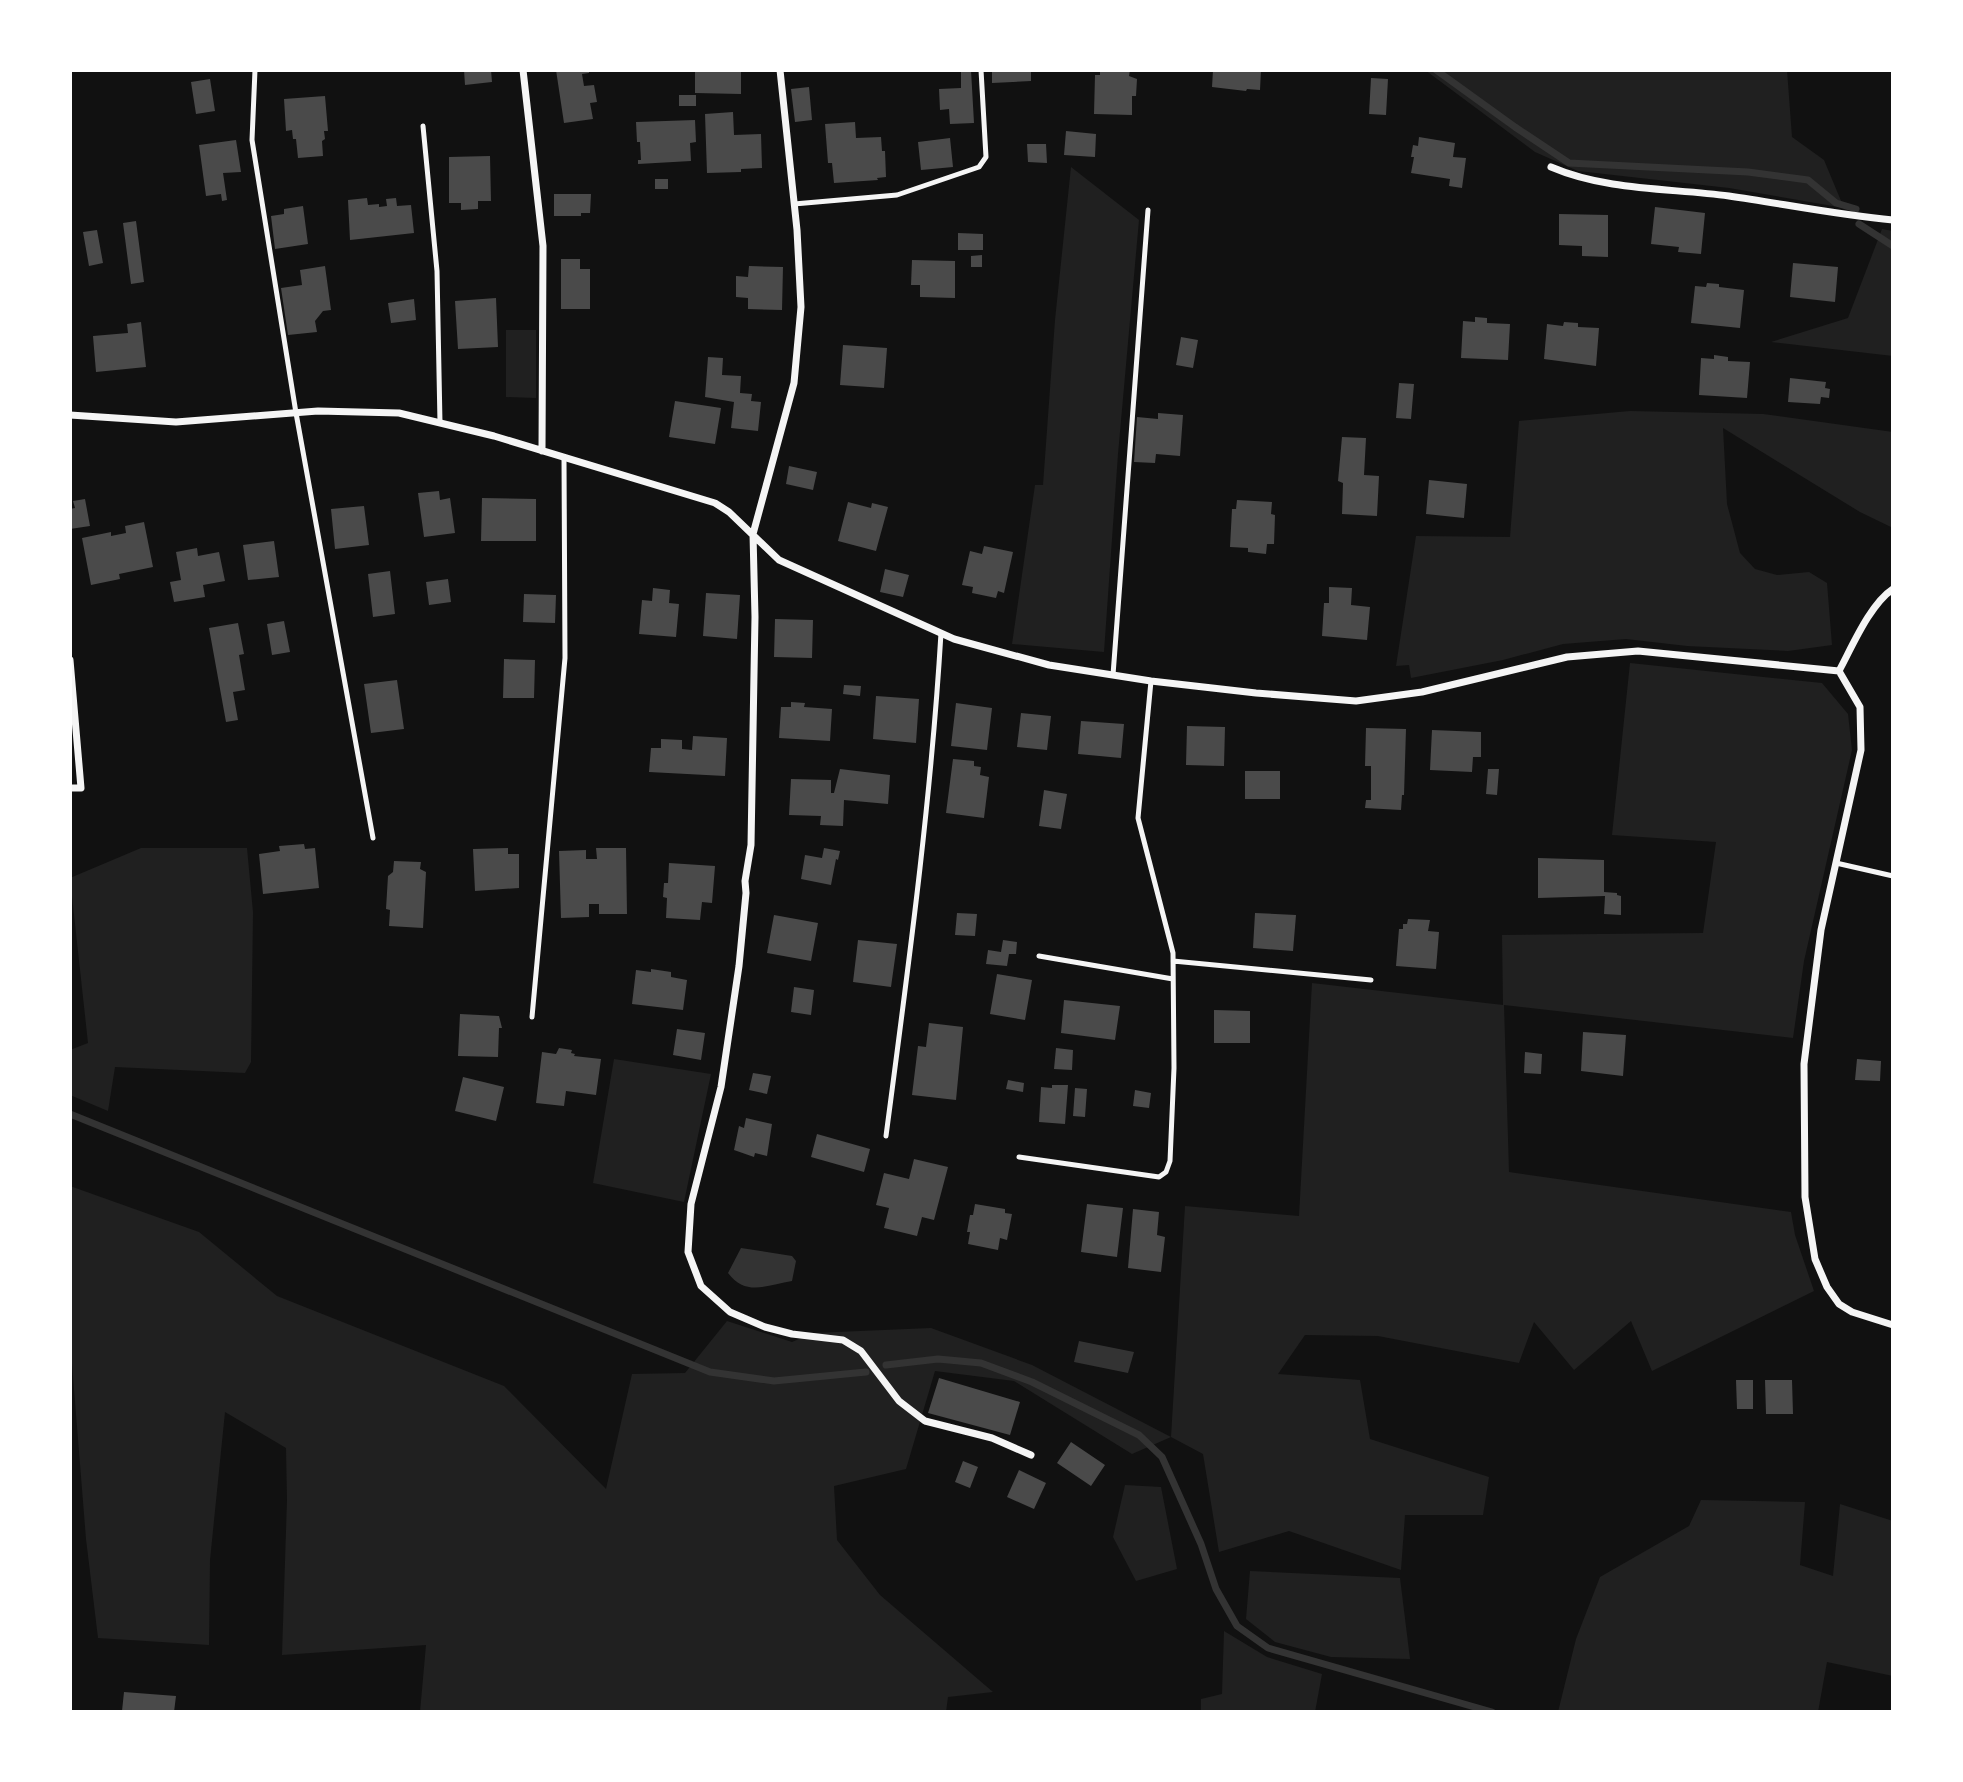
<svg xmlns="http://www.w3.org/2000/svg" width="1963" height="1782" viewBox="0 0 1963 1782" font-family="'Libre Baskerville',serif">
<style>
.green{fill:#202020}
.water{fill:#333}
.lines{fill:none;stroke-linecap:round;stroke-linejoin:round}
.stream{stroke:#333;stroke-width:7}
.building{fill:#4a4a4a}
.service{stroke:#f5f5f5;stroke-width:5}
.minor{stroke:#f5f5f5;stroke-width:7}
</style>
<rect width="100%" height="100%" fill="#111"/>
<path class="green" d="M1425,70H1787L1792,137L1824,160L1844,208L1729,188L1578,171L1535,152Z
M1071,167L1139,220L1118,454L1104,652L1012,644L1035,485H1043L1055,320Z
M1882,229L1893,231V356L1771,342L1848,318Z
M506,330H536V398L506,397Z
M1630,411L1763,414L1893,432V528L1860,512L1723,428L1727,504L1740,553L1755,569L1777,575L1809,572L1827,583L1832,645L1788,651L1687,646L1626,639L1563,644L1503,660L1411,678L1409,665L1396,666L1416,536L1510,537L1519,421Z
M1630,663L1822,683L1848,714L1852,750L1804,961L1793,1038L1504,1005L1509,1172L1791,1212L1795,1235L1814,1291L1652,1371L1631,1321L1574,1370L1534,1322L1519,1363L1378,1336L1305,1335L1278,1374L1360,1380L1370,1439L1489,1477L1483,1515H1405L1401,1570L1289,1531L1219,1552L1203,1454L1171,1437L1132,1454L1014,1381L935,1371L906,1469L834,1486L837,1540L880,1595L993,1692L948,1697L946,1712H420L426,1645L282,1655L287,1500L286,1448L225,1412L210,1560L209,1645L98,1638L86,1539L72,1364L70,1362V1186L199,1232L277,1296L504,1386L606,1489L632,1374L685,1373L727,1321L792,1342L813,1333L931,1328L1032,1365L1171,1437L1185,1206L1299,1216L1312,983L1503,1005L1502,935L1703,933L1716,842L1612,835Z
M141,848H247L253,912L251,1062L245,1073L115,1067L108,1111L70,1095V1050L88,1043L70,878Z
M614,1059L711,1074L684,1202L593,1183Z
M1125,1485L1161,1487L1177,1569L1136,1581L1113,1537Z
M1701,1500L1805,1502L1800,1565L1833,1576L1840,1504L1893,1521V1676L1827,1662L1818,1712H1558L1576,1639L1600,1577L1689,1526Z
M1250,1571L1400,1578L1410,1659L1331,1657L1275,1642L1246,1619Z
M1224,1631L1267,1657L1322,1674L1315,1712H1201V1699L1222,1694Z"/>
<path class="water" d="M741,1248L792,1256L796,1261L792,1281C767,1285 746,1297 728,1273Z
M1079,1341L1134,1352L1128,1373L1074,1362Z"/>
<g class="lines">
<path class="stream" d="M1436,70L1515,127L1569,163L1748,172L1808,180L1836,203L1856,209
M1859,224L1893,246
M70,1114L710,1372L774,1381L866,1372
M886,1365L938,1359L981,1363L1032,1382L1139,1435L1162,1457L1201,1544L1216,1589L1237,1626L1268,1648L1492,1712"/>
</g>
<path class="building" d="M464,70H491L492,82L465,85Z
M556,70H589V73L582,74L584,86L594,85L597,102L590,103L593,119L564,123Z
M695,70H741V94L695,93Z
M961,70H971L974,123L950,124L949,109L940,110L939,89L961,88Z
M992,70H1031V81L992,83Z
M1100,70H1130L1129,76L1137,79L1136,96H1132V115L1094,114L1095,75H1100Z
M1213,70H1261L1260,90L1247,89L1246,91L1212,87Z
M1371,78L1388,79L1386,115L1369,114Z
M210,79L215,111L196,114L191,82Z
M809,87L812,120L795,122L791,89Z
M679,95H696V106H679Z
M325,96L328,131H324L325,139L322,141L323,156L298,158L296,139H293L292,130L286,131L284,99Z
M733,112L734,135L761,134L762,168L741,169V172L707,173L705,114Z
M695,120L696,142L690,143L691,161L638,164V160H641L640,142H637L636,122Z
M855,122L856,138L881,137L882,151H885L886,177L877,178L878,180L834,183L832,163H828L825,124Z
M1066,131L1096,134L1095,157L1064,155Z
M1419,137L1455,143L1453,157L1466,158L1462,188L1449,186L1450,179L1411,173L1414,157H1411L1413,145L1418,146Z
M950,138L953,167L921,170L918,142Z
M236,140L241,172L223,173L227,200L222,201L221,194L206,196L199,145Z
M1027,144H1046L1047,163L1028,162Z
M490,156L491,201H478V209L461,210V203H449V157Z
M655,179H668V189H655Z
M554,194H591L590,213H581V216H554Z
M367,198L368,205L379,204V207L387,206L386,199L396,198L397,206L411,205L414,233L350,240L348,200Z
M303,206L308,244L275,249L271,216L284,214V209Z
M1655,207L1705,213L1701,254L1678,252L1679,247L1651,244Z
M1559,214L1608,215V257L1582,256V246L1559,245Z
M136,221L144,282L131,284L123,223Z
M97,230L103,263L89,266L83,232Z
M958,233L983,234V250H958Z
M982,255V267H971V256Z
M561,259H580V269H590V309H561Z
M912,260L955,261V298L920,297V285H911Z
M1793,263L1838,267L1835,302L1790,297Z
M325,266L331,310L323,311L315,321L317,332L288,335L281,288L302,285L300,270Z
M749,266L783,267L782,310L748,309V298L736,297V276L748,277Z
M1707,283L1719,284V287L1744,290L1740,328L1691,323L1695,286L1706,287Z
M496,298L498,347L458,349L455,301Z
M414,299L416,320L391,323L388,303Z
M1475,317L1487,318V323L1510,324L1508,360L1461,358L1463,321L1475,322Z
M141,322L146,367L96,372L93,336L128,333L127,324Z
M1564,322L1578,323V327L1599,328L1596,366L1544,359L1547,324L1563,326Z
M1181,337L1198,340L1193,368L1176,365Z
M843,345L887,348L884,388L840,385Z
M1714,355L1728,357V361L1750,362L1747,398L1699,395L1701,358L1714,359Z
M708,357L723,358L722,375L741,376L740,393L752,394L751,401L761,402L758,431L731,428L734,402L705,397Z
M1790,378L1826,382L1825,388L1830,389L1829,398L1821,397L1820,404L1788,402Z
M1399,383L1414,384L1411,419L1396,418Z
M675,401L721,408L715,444L669,437Z
M1158,413L1183,415L1180,456L1156,454L1155,463L1134,462L1137,417L1158,419Z
M1342,437L1366,438L1364,475L1379,476L1377,516L1342,514L1343,483L1338,481Z
M789,466L817,472L813,490L786,484Z
M1429,480L1467,484L1464,518L1426,514Z
M439,491L440,500L450,498L455,533L424,537L418,493Z
M482,498L536,499V541H481Z
M85,499L90,526L70,529V509L75,508L73,501Z
M1237,500L1272,502L1271,514L1275,515L1274,544H1267L1266,554L1248,552V548L1230,547L1232,509H1236Z
M848,502L871,508L872,503L888,507L876,551L838,541Z
M364,506L369,545L335,549L331,509Z
M144,522L153,567L119,574L120,579L91,585L82,538L111,532V536L126,533L125,526Z
M274,541L279,577L248,580L243,545Z
M984,546L1013,552L1004,593L998,591L996,598L972,593L973,587L962,585L970,551L982,554Z
M197,548L198,556L219,552L225,581L203,585L205,597L174,602L170,582L181,580L176,552Z
M885,569L909,575L903,597L880,592Z
M390,571L395,614L373,617L368,574Z
M448,579L451,602L429,605L426,582Z
M1329,587L1352,588L1351,605L1370,607L1367,640L1322,636L1324,603H1329Z
M653,588L670,590L669,603L679,604L676,637L639,634L642,600L652,601Z
M706,593L740,595L737,639L703,636Z
M524,594L556,595L555,623L523,622Z
M775,619L813,620L812,658L774,657Z
M284,621L290,652L272,655L267,624Z
M238,623L244,654L239,655L245,690L233,692L238,720L226,722L209,628Z
M504,659L535,660L534,698H503Z
M397,680L404,729L371,733L364,684Z
M844,685L861,686L860,696L843,694Z
M876,696L919,699L916,743L873,739Z
M791,702L805,703L804,707L832,709L830,741L779,738L781,707H791Z
M956,703L992,708L987,750L951,746Z
M1021,713L1051,716L1047,750L1017,747Z
M1081,721L1124,724L1121,758L1078,754Z
M1187,726L1225,727L1224,766L1186,765Z
M1366,728L1406,729L1404,795H1402L1401,810L1365,808L1366,800H1371V766H1365Z
M1432,730L1481,732V757H1473L1472,772L1430,770Z
M693,736L727,738L725,776L649,772L651,748H661V739L682,740V749L692,750Z
M953,759L974,761V766L981,767L980,775L989,777L984,818L946,813Z
M840,769L890,775L888,804L844,800L843,826L820,825L821,816L789,815L791,779L831,780V793H834Z
M1488,769H1499L1497,795L1486,794Z
M1245,771H1280V799H1245Z
M1044,790L1067,794L1061,829L1039,826Z
M304,844L305,849L315,848L319,888L263,894L259,854L280,851L279,846Z
M508,848V854H519V888L475,891L473,849Z
M596,848H626L627,914H599V904H589V917L561,918L559,851L586,850V859H597Z
M824,848L840,851L838,860L836,859L831,885L801,879L805,855L822,858Z
M1538,858L1604,860V892L1617,893V895L1621,896V915L1604,914L1605,896L1538,898Z
M394,861L421,862L420,869L426,872L423,928L389,926L390,910L386,909L388,876L393,872Z
M669,863L715,866L712,903L702,902L700,920L666,918L667,898L663,897L664,883H668Z
M957,913L977,914L975,936L955,935Z
M1255,913L1296,915L1293,951L1253,948Z
M774,915L818,923L811,961L767,953Z
M1408,919L1430,920L1428,931L1439,932L1436,969L1396,966L1399,929H1403V924H1407Z
M858,940L897,944L891,987L853,982Z
M1003,940L1017,942L1016,954H1009L1007,966L986,964L988,950L1001,952Z
M651,969L671,972V977L687,980L683,1010L632,1004L636,970L651,972Z
M997,974L1032,980L1025,1020L990,1014Z
M794,987L814,990L811,1015L791,1012Z
M1064,1000L1120,1006L1115,1040L1061,1033Z
M1214,1010L1250,1011V1043H1214Z
M460,1014L499,1016L502,1028H499L498,1057L458,1056Z
M929,1023L963,1027L956,1100L912,1095L918,1046L926,1047Z
M677,1029L705,1033L701,1060L673,1055Z
M1583,1032L1626,1035L1623,1076L1581,1071Z
M559,1048L572,1050L571,1053L575,1054L574,1056L601,1059L596,1095L566,1091L564,1106L536,1103L542,1052L556,1054Z
M1056,1048L1073,1050L1072,1070L1054,1069Z
M1525,1052L1542,1054L1541,1074L1524,1073Z
M1857,1059L1881,1061L1880,1081L1855,1080Z
M753,1073L771,1076L767,1094L749,1090Z
M463,1077L504,1087L496,1121L455,1111Z
M1008,1080L1024,1083L1023,1092L1006,1089Z
M1052,1085H1068L1065,1124L1039,1122L1041,1087L1052,1088Z
M1075,1088L1087,1089L1085,1117L1073,1116Z
M1135,1090L1151,1093L1149,1108L1133,1106Z
M746,1118L772,1124L767,1156L755,1153L754,1157L734,1150L739,1126L744,1128Z
M817,1134L870,1149L864,1172L811,1157Z
M914,1159L948,1167L934,1220L922,1217L917,1236L884,1228L889,1208L876,1205L884,1173L909,1179Z
M975,1204L1005,1209V1213L1012,1214L1007,1240L1000,1238L998,1250L968,1244L970,1232H967L970,1215H973Z
M1087,1204L1123,1208L1117,1257L1081,1252Z
M1133,1209L1159,1212L1157,1235L1165,1237L1161,1272L1128,1268Z
M939,1378L1020,1402L1010,1435L928,1413Z
M1736,1380H1753V1409H1737Z
M1765,1380H1792L1793,1414H1766Z
M1071,1442L1105,1465L1091,1486L1057,1463Z
M963,1461L978,1467L970,1488L955,1482Z
M1019,1470L1046,1483L1034,1509L1007,1497Z
M124,1692L176,1696L174,1712L122,1711Z"/>
<g class="lines">
<path class="service" d="M255,70L252,140L296,413L373,838
M423,126L437,271L440,423
M794,204L897,195L979,167L986,157L981,70
M1113,675L1148,210
M1836,863L1893,876
M1039,956L1173,979
M1173,961L1371,980
M532,1017L565,658L564,458
M886,1136C908,969 931,802 941,633
M1019,1157L1159,1177L1166,1172L1170,1161L1174,1068L1173,953L1138,818L1151,681"/>
<path class="minor" d="M523,70L543,246L542,451
M780,70L797,230L801,307L794,383L753,534L755,617L751,845L745,881L746,893L739,966L721,1087L691,1204L688,1252L701,1286L730,1312L765,1327L792,1334L843,1340L861,1351L899,1401L925,1421L992,1438L1031,1455
M1551,167C1607,191 1670,188 1729,196C1784,204 1838,215 1893,220
M70,415L176,422L318,411L399,413L494,436L715,503L729,512L779,560L954,639L1049,665L1151,681L1256,693L1356,701L1422,692L1567,657L1638,651L1839,671
M70,660L81,788H70
M1839,671L1860,707L1861,750L1821,930L1804,1064L1805,1197L1815,1259L1827,1287L1839,1304L1852,1312L1893,1325
M1839,671C1852,647 1870,604 1893,589"/>
</g>
<rect width="1963" height="1782" fill="none" stroke="#ffffff" stroke-width="144"/>
</svg>
